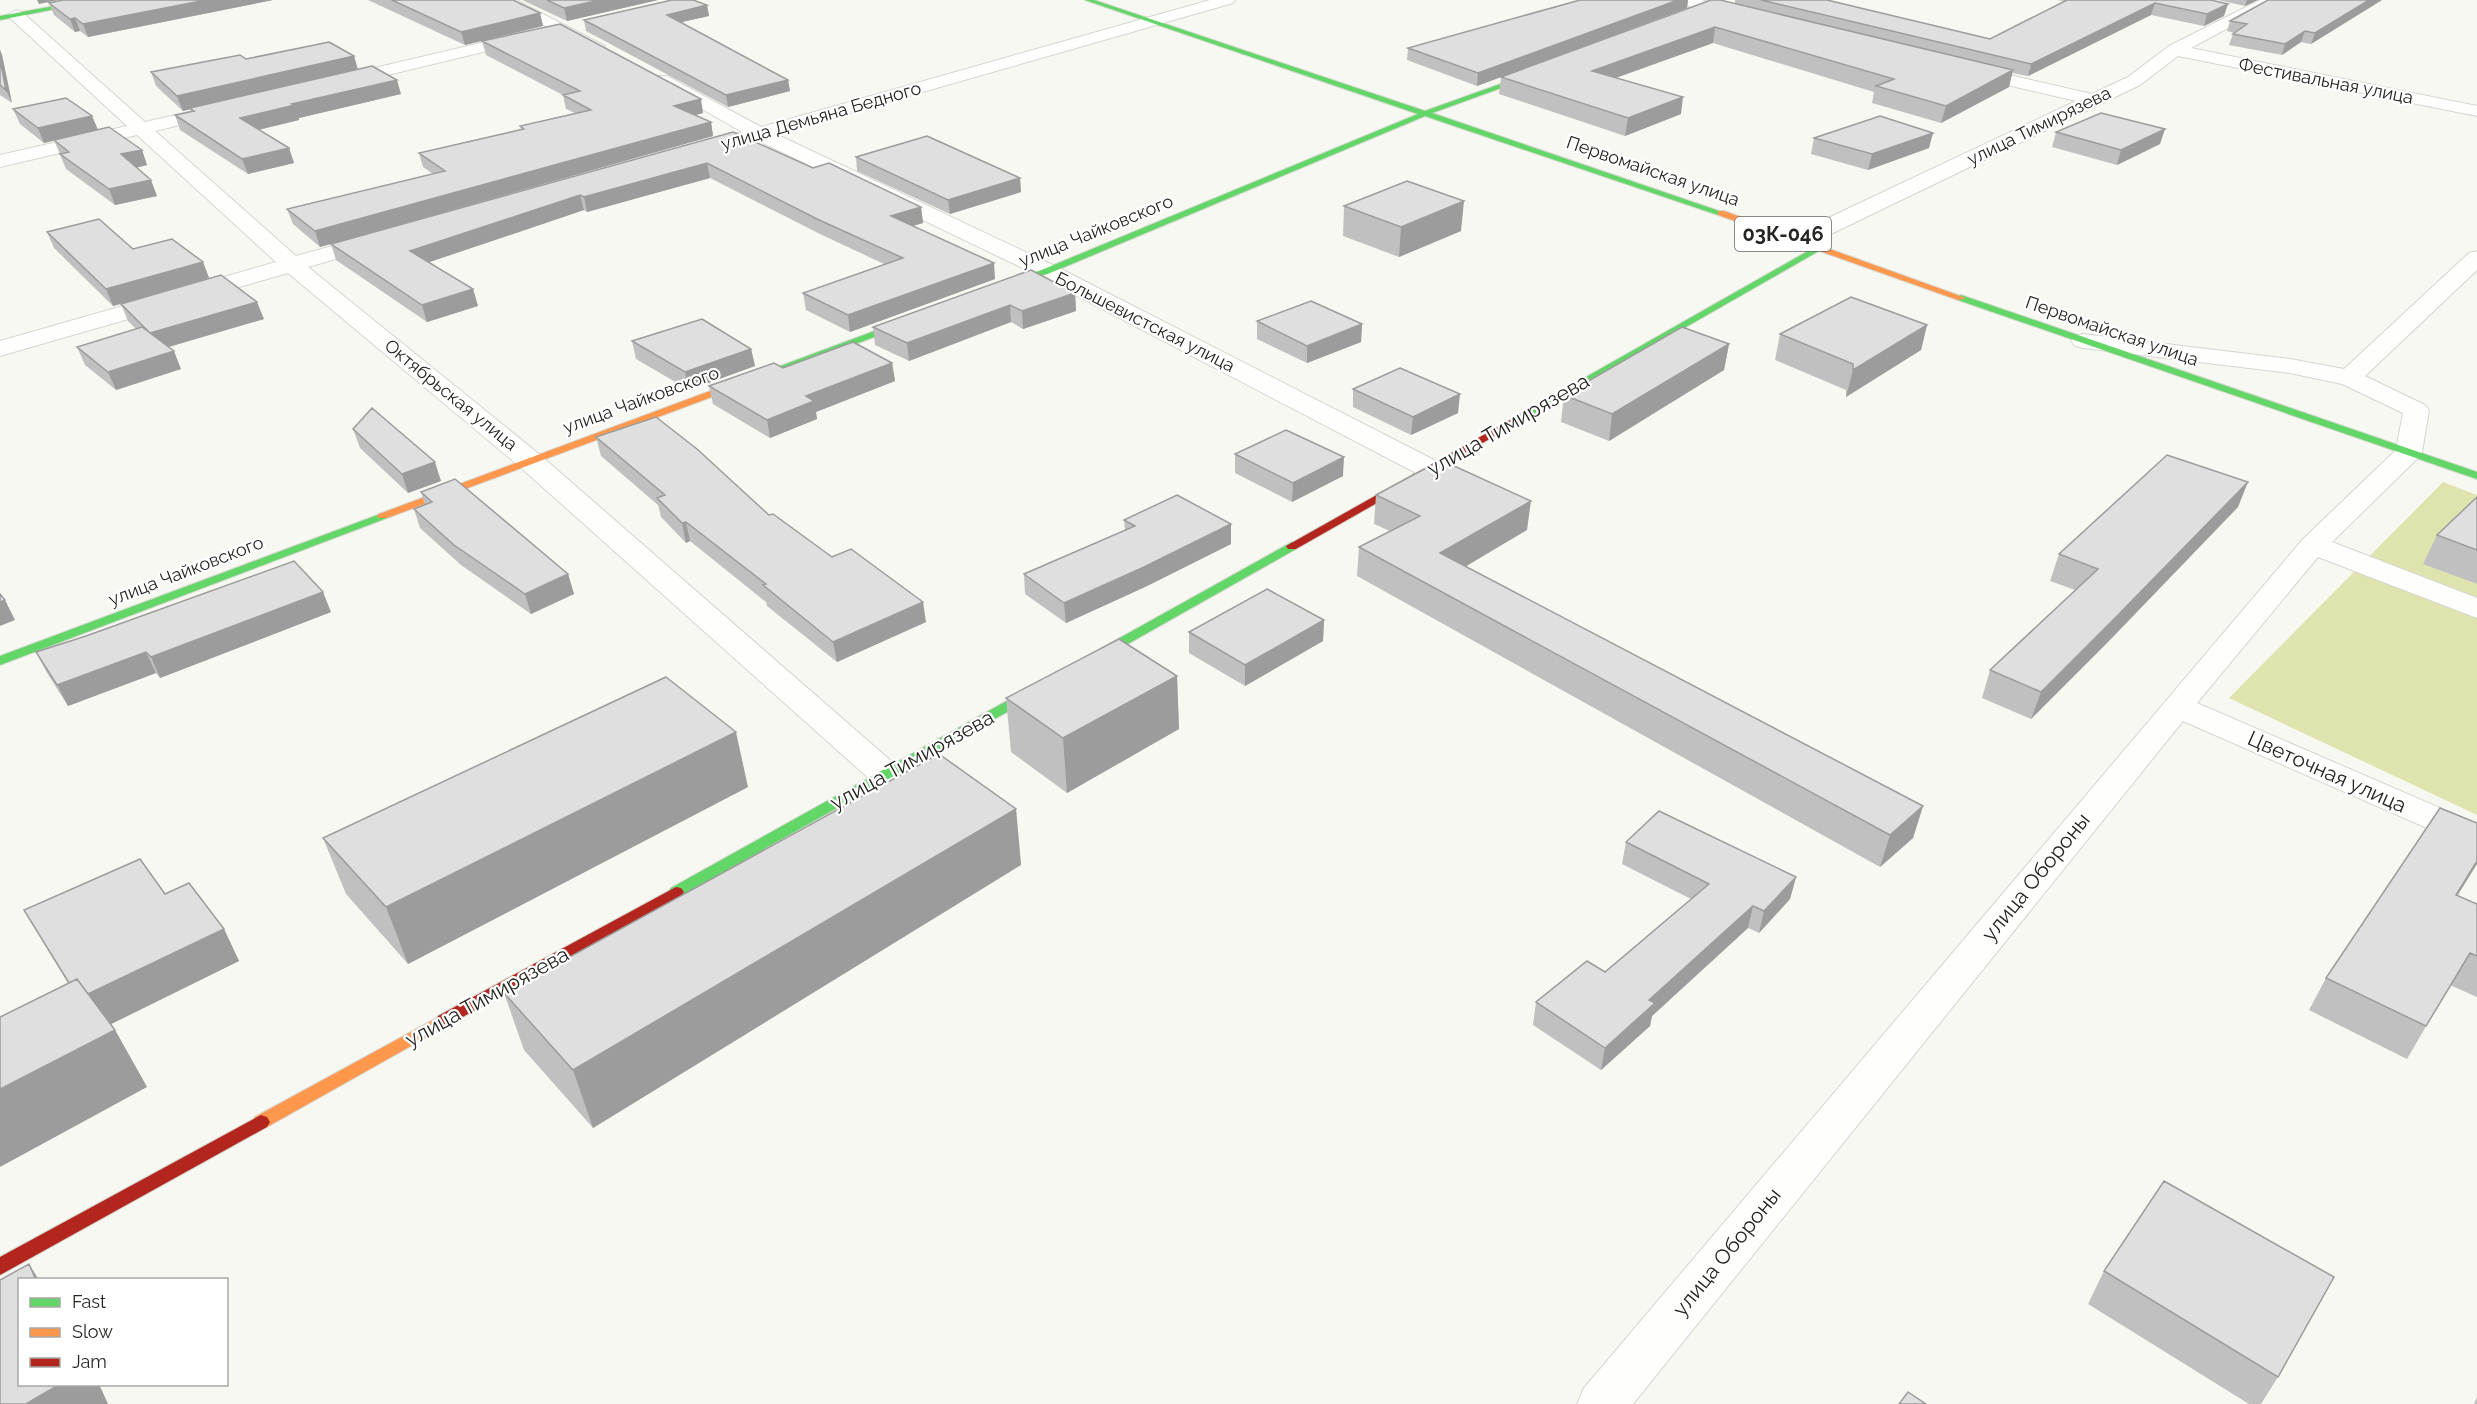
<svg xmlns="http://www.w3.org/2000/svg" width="2477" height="1404" viewBox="0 0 2477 1404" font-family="Raleway,sans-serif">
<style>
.green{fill:#dfe4af}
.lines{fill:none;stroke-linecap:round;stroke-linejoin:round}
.street-casing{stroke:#d5d6d0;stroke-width:2}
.fast-casing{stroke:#d5d6d0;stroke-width:2}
.slow-casing{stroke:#d5d6d0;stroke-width:2}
.jam-casing{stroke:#d5d6d0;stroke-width:2}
.street{fill:#fefefd;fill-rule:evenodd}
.fast{fill:#63d668;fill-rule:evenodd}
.slow{fill:#ff974d;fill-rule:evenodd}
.jam{fill:#b3261e;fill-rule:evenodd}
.wall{fill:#c0c0c0}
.shaded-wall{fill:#9c9c9c}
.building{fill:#dfdfdf;stroke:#9c9c9c;stroke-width:1.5}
.labels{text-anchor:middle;stroke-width:4.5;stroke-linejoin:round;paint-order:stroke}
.far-street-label{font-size:18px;fill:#252621;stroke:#fff}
.shield{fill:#fff;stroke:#666764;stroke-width:1.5}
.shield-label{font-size:20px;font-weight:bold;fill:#252621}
.street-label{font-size:21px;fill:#252621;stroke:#fff}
</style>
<rect width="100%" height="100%" fill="#f8f8f2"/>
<path class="green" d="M2443,482L2477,495V815L2229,698Z"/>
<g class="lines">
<defs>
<path id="street" d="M496,0H516L605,46L603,50H591Z
M1210,0H1235L1233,3L776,134L1055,266L1440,463L1444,469L1440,475L1430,477L1420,475L1039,276L757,140L703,155L696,153L693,149L696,145L742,132L652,80L655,76H667L761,127Z
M1674,0H1701L1747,12L1749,15L1741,20L1676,3Z
M2260,0H2280L2191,48L2477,106V116L2178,56L2140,85L1808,245H1792L1789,240L1792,235L2076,101L1960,74L1957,70L1960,66L1966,65L2092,94L2128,77L2169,46Z
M16,10L22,12L145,122L220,105L226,106L229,110L226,114L155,131L296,256L376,234L384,235L387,240L384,245L308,267L539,454L898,767L903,775L898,783L886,786L874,783L519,466L288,273L0,356V341L276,262L137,135L0,167V155L127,126L10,18L8,15Z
M527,32L535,37L533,40L338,87L329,82L332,78Z
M2477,251V270L2365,376L2425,405L2429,410L2422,452L2418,458L2332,542L2477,598V618L2318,557L2197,703L2477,824V850L2183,721L1633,1404H1577L1584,1388L2303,539L2396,450L2403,413L2342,384L2290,373L2083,348L2075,346L2071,341L2075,336L2083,334L2290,359L2344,369L2469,253Z"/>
<path id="fast" d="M87,0H100L0,20V16Z
M1085,0H1094L1425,111L1545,68V72L1432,113L1725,213L1718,215L1425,116L1050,273L1000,291H994V287L1044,269L1418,114Z
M1817,246L1824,248L1523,420H1515L1514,418Z
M1961,295L2477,472V479L1958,300L1956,298Z
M915,316L918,317V321L776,373H768L767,371Z
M383,513L389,516L387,518L0,665V656Z
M1292,542L1296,543L1298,546L1296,549L681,896H671L668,892L671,888Z"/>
<path id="slow" d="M1718,211H1724L1966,298L1958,300L1718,215Z
M772,368L776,369V373L387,518H379L377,516L379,514Z
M444,1014L450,1016L452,1020L450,1024L267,1127L261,1129L255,1127L252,1122L255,1117Z"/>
<path id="jam" d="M1519,415L1523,416V420L1296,549H1288L1286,546Z
M676,887L681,888L684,892L681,896L450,1024L444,1026L438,1024L436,1020L438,1016Z
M261,1115L267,1117L270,1122L267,1127L0,1275V1257Z"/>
</defs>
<use href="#street" class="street-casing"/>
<use href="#fast" class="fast-casing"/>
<use href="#slow" class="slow-casing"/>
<use href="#jam" class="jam-casing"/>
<use href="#street" class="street"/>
<use href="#fast" class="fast"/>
<use href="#slow" class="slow"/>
<use href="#jam" class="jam"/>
</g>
<path class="wall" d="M63,0H273L88,37L80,31L75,32L54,15L49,3Z
M368,0H513L540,13L543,26L465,45Z
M522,0H658L567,21Z
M1580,0H1688L1687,8L1477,86L1407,60L1408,48Z
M1735,0H1827L1990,39L2064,1L2057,0H2211L2224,16L2204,26L2151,15L2028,76L2012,73L2009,87L1941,123L1872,103L1874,92L1713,43L1616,78L1681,114L1625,136L1499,94L1501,77L1735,4Z
M2218,0H2258L2245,6Z
M2382,0L2311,44L2301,42L2282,55L2229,45L2233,34L2234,33L2227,31L2230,21Z
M707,5L709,16L681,22L788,80L790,91L728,107L586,31L584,20Z
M482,41L703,113L695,115L711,122L713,136L320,247L293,224L287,209L433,174L423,167L419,153L521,129L520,126L575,113L566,109L563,95L486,55Z
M0,50L2,55L12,103L0,95Z
M354,56L358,70L401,94L299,118V120L259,130L289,148L294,163L248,174L180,130L175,115L191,112L190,109L183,111L156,86L151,72L246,59Z
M13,109L92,116L98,130L142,150L147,165L136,168L157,196L115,205L66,169L54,140L44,143L20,124Z
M733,132L813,168L921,207L923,223L912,226L995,279L850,332L806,310L803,293L884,264L820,234L710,178L587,212L584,210L429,262L473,289L478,306L427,322L336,260L331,244Z
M2056,132L2160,144L2117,165L2052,147Z
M1814,138L1929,148L1868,170L1811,154Z
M856,157L1020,178L1021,192L950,214L857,171Z
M1344,206L1461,231L1399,257L1343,236Z
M47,232L133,249L203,262L209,278L264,319L169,347L181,369L116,390L85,365L77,347L136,329L128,321L121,304L113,306L54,248Z
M1075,293L1076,311L1023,329L1011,322L909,361L875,345L873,327Z
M1257,321L1362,324L1361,342L1307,363L1257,339Z
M1927,325L1921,350L1846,397V390L1775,360L1780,334Z
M632,341L751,349L755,366L689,390L636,359Z
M1729,344L1724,370L1609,441L1561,422L1564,395Z
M892,363L895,381L816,412L817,419L770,438L713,404L709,386L783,368Z
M1353,389L1458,413L1411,435L1353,407Z
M353,429L441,481L408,493L360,448Z
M596,437L769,515L832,557L926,622L837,662L767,606L766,602L690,541L686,543L661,517L658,505L601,456Z
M1235,454L1343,476L1292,502L1235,473Z
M421,492L568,574L574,594L531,614L461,565L420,528L414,509L425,505Z
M1376,495L1527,530L1465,566L1923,806L1913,838L1880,867L1357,576L1359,547L1390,531L1374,524Z
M2477,497V584L2423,564L2437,535Z
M2238,507L2107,643L2031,719L1982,698L1990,670L2075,590L2050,581L2059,554Z
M1124,520L1231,544L1145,587L1066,623L1025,594L1024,574L1125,530Z
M331,612L160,678L156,673L68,706L47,673L36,652Z
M1324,620L1323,641L1245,686L1189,653V632Z
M1177,676L1179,729L1067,793L1011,752L1006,698Z
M748,787L408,964L346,894L323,838Z
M1016,809L1021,865L593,1128L524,1050L504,993Z
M1626,842L1796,877L1790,899L1759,933L1748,928L1652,1016L1650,1026L1601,1070L1533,1025L1536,1002L1605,972L1691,899L1622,864Z
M165,894L224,929L239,961L111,1024L115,1030L147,1087L68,983L24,910Z
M2457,896L2477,904V997L2450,985L2407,1059L2309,1010L2326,978Z
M2104,1271L2278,1377L2261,1404H2249L2088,1304Z
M2477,1397V1404H2474Z"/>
<path class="shaded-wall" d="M37,0H59L39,4Z
M206,0H273L88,37L83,24Z
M600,0H658L567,21L564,8Z
M1678,0H1688L1687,8L1477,86L1478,73Z
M2247,0H2258L2245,6Z
M2369,0H2382L2311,44L2315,33Z
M2155,3L2151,15L2028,76L2031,64Z
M2228,4L2224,16L2204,26L2207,14Z
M707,5L709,16L669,25L667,15Z
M540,13L543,26L465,45L461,32Z
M75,18L80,31L75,32L70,19Z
M1715,27L1713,43L1590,87L1592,71Z
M2305,31L2301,42L2282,55L2285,44Z
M0,50L2,55L12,103L6,90L0,59Z
M354,56L358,70L183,111L177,96Z
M2013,70L2009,87L1941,123L1946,106Z
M397,80L401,94L299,118V120L245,133L240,118L292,104Z
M788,80L790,91L728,107L726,95Z
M1683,97L1681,114L1625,136L1628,118Z
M701,99L703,113L677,120L674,106Z
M92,116L98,130L44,143L38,128Z
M711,122L713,136L320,247L315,231Z
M2165,129L2160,144L2117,165L2121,150Z
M1933,133L1929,148L1868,170L1872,154Z
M289,148L294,163L248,174L242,159Z
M142,150L147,165L127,170L121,154Z
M707,163L710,178L587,212L584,197Z
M1020,178L1021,192L950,214L948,200Z
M151,180L157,196L115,205L109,189Z
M580,195L584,210L415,267L410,251Z
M1464,201L1461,231L1399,257L1401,227Z
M921,207L923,223L893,232L891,216Z
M203,262L209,278L113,306L106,289Z
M994,263L995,279L850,332L848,315Z
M473,289L478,306L427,322L422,305Z
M1075,293L1076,311L1023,329L1022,311Z
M257,302L264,319L158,350L150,333Z
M1010,305L1011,322L909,361L907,343Z
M1362,324L1361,342L1307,363V346Z
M1927,325L1921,350L1846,397L1853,370Z
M1729,344L1724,370L1609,441L1612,414Z
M751,349L755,366L689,390L685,372Z
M174,351L181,369L116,390L108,372Z
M892,363L895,381L816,412L817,419L770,438L767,420L806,396Z
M1460,394L1458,413L1411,435L1413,417Z
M1344,457L1343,476L1292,502L1293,483Z
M435,462L441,481L408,493L402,474Z
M2248,482L2238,507L2107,643L2031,719L2041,692Z
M1531,501L1527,530L1438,583L1440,553Z
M686,522L690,541L686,543L682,523Z
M1231,524V544L1145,587L1066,623L1064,603Z
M568,574L574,594L531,614L525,594Z
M323,592L331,612L160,678L151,657Z
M5,600L15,620L0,626V602Z
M923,602L926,622L837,662L833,642Z
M1324,620L1323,641L1245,686V665Z
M146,652L156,673L68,706L57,685Z
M1177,676L1179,729L1067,793L1063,738Z
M736,732L748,787L408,964L386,907Z
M1923,806L1913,838L1880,867L1890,835Z
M1016,809L1021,865L593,1128L573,1070Z
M2477,861V864L2438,927L2456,895Z
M1796,877L1790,899L1759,933L1764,911Z
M1753,906L1748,928L1652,1016L1650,1026L1601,1070L1605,1048L1649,1000Z
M224,929L239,961L97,1031L78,998Z
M115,1030L147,1087L0,1167V1089Z
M29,1264L39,1280H36Z
M60,1384H99L108,1404H26Z"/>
<path class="building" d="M63,0H206L83,24L75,18L70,19L49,3Z
M392,0H513L540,13L461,32Z
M547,0H600L564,8Z
M672,0H693L707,5L667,15L788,80L726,95L584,20Z
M1580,0H1678L1478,73L1408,48Z
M1711,0H1720L2013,70L1946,106L1876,86L1894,79L1715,27L1592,71L1683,97L1628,118L1501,77Z
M1761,0H1827L1990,39L2067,0H2211L2228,4L2207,14L2155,3L2031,64Z
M2268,0H2369L2315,33L2305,31L2285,44L2233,34L2247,24L2230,21Z
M560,24L701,99L674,106L711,122L315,231L287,209L445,171L419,153L524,129L520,126L591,110L563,95L580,91L482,41Z
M329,42L354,56L177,96L151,72L240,55L246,59Z
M0,59L6,90L0,85Z
M372,66L397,80L292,104L295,105L240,118L289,148L242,159L175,115L194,111L190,108Z
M66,98L92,116L38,128L13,109Z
M2101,113L2165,129L2121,150L2056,132Z
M1880,116L1933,133L1872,154L1814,138Z
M109,127L142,150L121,154L151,180L109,189L60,154L69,152L54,140Z
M733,132L813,168L829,163L921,207L891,216L994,263L848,315L803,293L903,258L817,219L707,163L584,197L580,195L410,251L473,289L422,305L331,244Z
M927,136L1020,178L948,200L856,157Z
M1407,181L1464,201L1401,227L1344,206Z
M99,219L133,249L172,239L203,262L106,289L47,232Z
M1031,270L1075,293L1022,311L1010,305L907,343L873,327Z
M221,275L257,302L150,333L121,304Z
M1851,297L1927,325L1853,370V364L1780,334Z
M1311,301L1362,324L1307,346L1257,321Z
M702,319L751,349L685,372L632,341Z
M142,327L174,351L108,372L77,347Z
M1682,327L1729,344L1612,414L1564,395Z
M853,342L892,363L806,396L814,401L767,420L709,386L774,363L783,368Z
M1400,368L1460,394L1413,417L1353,389Z
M372,408L435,462L402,474L353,429Z
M656,417L697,449L769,515L773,514L832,557L851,549L923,602L833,642L763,585L766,584L686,522L682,523L657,498L665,495L596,437Z
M1286,430L1344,457L1293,483L1235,454Z
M2167,455L2248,482L2117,616L2041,692L1990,670L2098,569L2059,554Z
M1441,460L1531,501L1440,553L1923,806L1890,835L1359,547L1420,516L1376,495Z
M455,479L568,574L525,594L454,545L414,509L432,502L421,492Z
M1177,495L1231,524L1144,567L1064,603L1024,574L1135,526L1124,520Z
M2477,497V550L2437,535Z
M294,561L323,592L151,657L146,652L57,685L36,652L86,636Z
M1267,589L1324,620L1245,665L1189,632Z
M0,594L5,600L0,602Z
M1119,639L1177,676L1063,738L1006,698Z
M666,677L736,732L386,907L323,838Z
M939,754L1016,809L573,1070L504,993Z
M2440,808L2477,823V861L2456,895L2477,904V956L2470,953L2426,1026L2326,978Z
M1659,811L1796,877L1764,911L1753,906L1649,1000L1655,1003L1605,1048L1536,1002L1587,961L1605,972L1709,884L1626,842Z
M140,859L165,894L189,883L224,929L88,994L77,979L69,983L24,910Z
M77,979L115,1030L0,1089V1017Z
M2164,1181L2334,1277L2278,1377L2104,1271Z
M29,1264L36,1280H20V1384H60L26,1404H0V1280Z
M1908,1392L1926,1404H1899Z"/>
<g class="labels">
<g class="far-street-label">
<text transform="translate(2326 81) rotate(11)" y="6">Фестивальная улица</text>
<text transform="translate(821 116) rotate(-16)" y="6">улица Демьяна Бедного</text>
<text transform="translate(2039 126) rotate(-26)" y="6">улица Тимирязева</text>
<text transform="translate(1653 171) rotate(19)" y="6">Первомайская улица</text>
<text transform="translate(1096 231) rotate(-22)" y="6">улица Чайковского</text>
<text transform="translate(1145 322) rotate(27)" y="6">Большевистская улица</text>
<text transform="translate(2112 331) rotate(19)" y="6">Первомайская улица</text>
<text transform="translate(451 395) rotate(39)" y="6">Октябрьская улица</text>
<text transform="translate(641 400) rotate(-20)" y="6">улица Чайковского</text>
<text transform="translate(186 571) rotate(-21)" y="6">улица Чайковского</text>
</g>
<rect class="shield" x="1735" y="217" width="96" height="34" rx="4.5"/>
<g class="shield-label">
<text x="1783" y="241">03К-046</text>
</g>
<g class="street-label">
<text transform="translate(1508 425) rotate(-30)" y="7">улица Тимирязева</text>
<text transform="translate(912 760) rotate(-29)" y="7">улица Тимирязева</text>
<text transform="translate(2327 772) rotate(24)" y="7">Цветочная улица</text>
<text transform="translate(2036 877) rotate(-51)" y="7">улица Обороны</text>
<text transform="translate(487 997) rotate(-29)" y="7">улица Тимирязева</text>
<text transform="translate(1727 1252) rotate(-51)" y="7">улица Обороны</text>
</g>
</g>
<rect x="18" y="1278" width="210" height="108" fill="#ffffff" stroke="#a8a8a6" stroke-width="1.5"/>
<rect x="30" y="1298" width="30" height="9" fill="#63d668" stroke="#a8a8a6" stroke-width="1.5"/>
<text x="72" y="1308" font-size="18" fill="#252621">Fast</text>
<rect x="30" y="1328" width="30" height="9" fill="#ff974d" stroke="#a8a8a6" stroke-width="1.5"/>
<text x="72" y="1338" font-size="18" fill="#252621">Slow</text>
<rect x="30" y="1358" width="30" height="9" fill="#b3261e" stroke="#a8a8a6" stroke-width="1.5"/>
<text x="72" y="1368" font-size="18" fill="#252621">Jam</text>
</svg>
